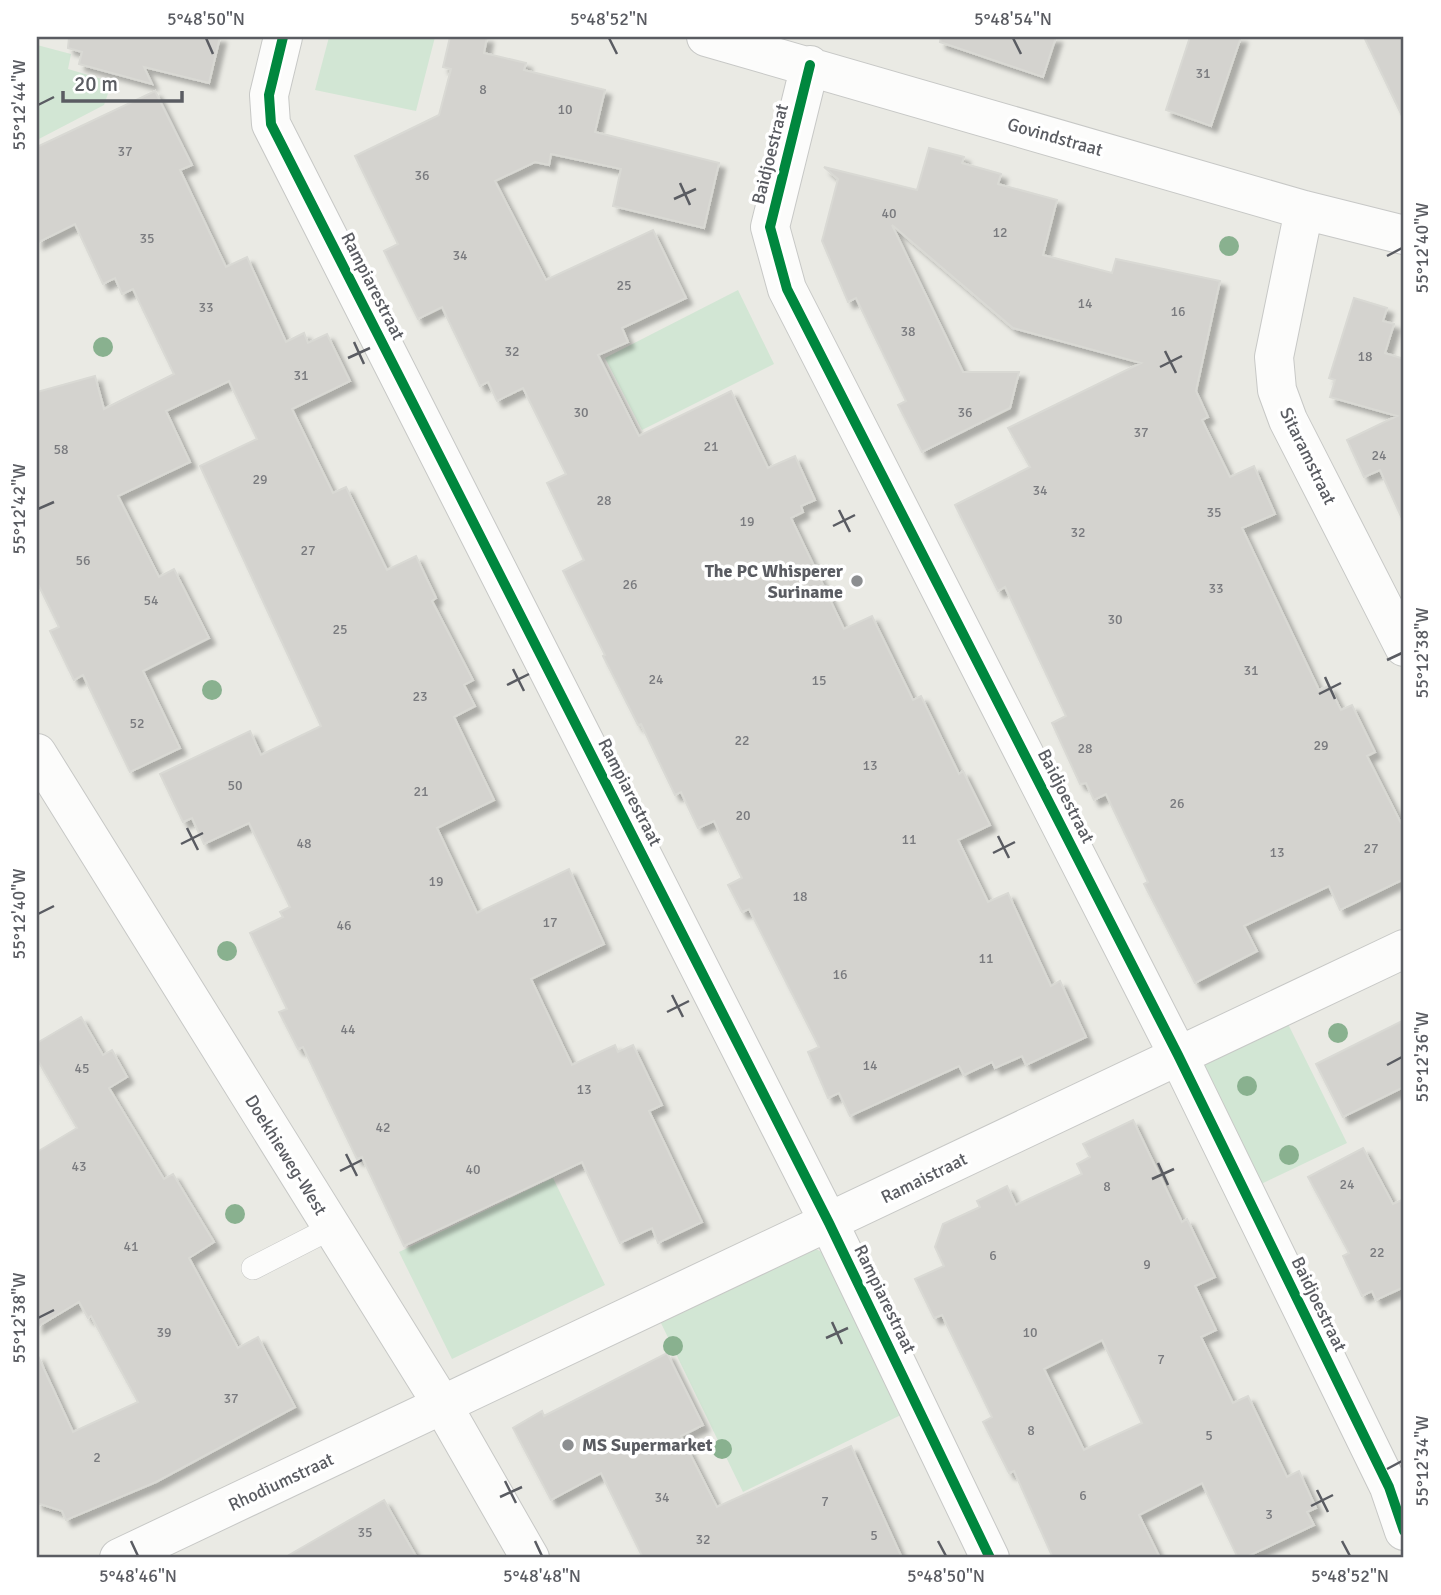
<svg xmlns="http://www.w3.org/2000/svg" width="1441" height="1595" viewBox="0 0 1441 1595" font-family="Signika,sans-serif">
<style>
.green{fill:#d2e6d4}
.building{fill:#d4d3cf;stroke:#d9d9d4;stroke-width:2;fill-rule:evenodd;filter:url(#shadow)}
.lines{fill:none;stroke-linecap:round;stroke-linejoin:round}
.service-casing{stroke:#c7c8c6;stroke-width:24}
.minor-casing{stroke:#c7c8c6;stroke-width:40}
.service{stroke:#fcfcfb;stroke-width:23}
.minor{stroke:#fcfcfb;stroke-width:38}
.cycleway-casing{stroke:#fff;stroke-width:15}
.cycleway{stroke:#00873e;stroke-width:10}
.tree{fill:#89b18f}
.ticks{fill:none;stroke:#5a5c62;stroke-width:2.5}
.poi-dot{fill:#8c8e90;stroke:#fff;stroke-width:2.5}
.labels{text-anchor:middle;stroke-width:7;stroke-linejoin:round;paint-order:stroke}
.number-label{font-size:14px;fill:#797a7e}
.street-label{font-size:18px;fill:#5a5c62;stroke:#fff}
.poi-label{font-size:18px;font-weight:bold;fill:#5a5c62;stroke:#fff;text-anchor:end}
.neatline{fill:none;stroke:#5a5c62;stroke-width:2.5}
.ticks-label{font-size:18px;text-anchor:middle;fill:#5a5c62}
</style>
<defs>
<filter id="shadow"><feDropShadow dx="6" dy="6" stdDeviation="2" flood-color="#0004"/></filter>
</defs>
<rect width="100%" height="100%" fill="#eaeae4"/>
<path class="green" d="M329,37H435L416,111L315,90Z
M37,45L71,54L68,69L112,82L104,105L37,140Z
M738,290L774,364L642,430L605,358Z
M1288,1024L1347,1143L1257,1186L1201,1070L1206,1062Z
M553,1178L605,1285L452,1359L399,1252Z
M816,1249L825,1254L907,1412L743,1492L660,1321Z"/>
<path class="building" d="M69,37H220L209,83L144,67L152,84L79,64L82,52L68,48Z
M450,37H487L484,53L526,63L524,70L605,90L595,132L719,163L704,228L613,206L621,169L551,154L549,165L535,162L495,181L546,280L653,230L686,298L622,328L628,342L598,355L639,436L731,391L768,468L795,456L815,500L801,506L803,512L791,518L844,629L872,616L913,700L921,696L959,774L963,771L990,825L958,840L988,902L1008,893L1051,986L1060,981L1086,1037L1026,1065L1022,1056L995,1068L992,1062L964,1075L959,1066L850,1116L839,1093L828,1098L808,1052L819,1047L749,909L742,912L728,885L742,878L714,821L698,828L681,792L675,795L641,724L638,725L603,656L605,655L563,571L584,560L547,483L566,474L523,388L497,401L488,382L480,386L442,307L418,319L384,251L398,244L355,156L439,115L451,69L443,67Z
M941,37H1056L1043,77L940,42Z
M1190,37H1241L1211,126L1166,110Z
M1364,37H1404V120Z
M155,91L192,165L180,170L226,267L247,257L286,342L304,333L308,343L327,334L350,381L292,409L333,493L346,487L387,570L416,556L436,598L432,601L473,680L464,685L475,706L454,717L494,800L437,828L477,913L569,869L604,944L531,979L572,1065L615,1045L618,1052L633,1045L662,1105L649,1111L702,1222L658,1243L652,1228L620,1243L582,1162L404,1246L362,1157L357,1159L303,1047L298,1049L279,1012L287,1009L250,933L283,917L280,912L290,907L249,823L204,844L192,818L183,822L160,774L250,731L261,755L321,726L200,466L257,439L229,381L166,411L190,462L118,496L159,577L174,569L209,638L143,671L180,748L130,772L83,675L74,680L50,631L59,627L37,582V392L95,376L104,409L174,374L133,289L122,294L115,278L103,284L75,224L37,243V147Z
M929,148L964,157L962,163L1001,174L998,184L1057,200L1043,255L1112,273L1116,259L1220,281L1196,391L1208,417L1202,420L1230,477L1254,466L1275,514L1242,528L1319,690L1329,686L1341,710L1352,705L1375,752L1367,756L1404,829V879L1340,910L1329,886L1244,926L1257,951L1195,983L1144,884L1148,882L1106,794L1094,800L1086,783L1080,784L1052,723L1066,716L1005,587L998,591L955,505L1030,467L1008,428L1141,363L1013,328L892,225L963,372H1019L1010,408L922,452L898,405L906,401L856,298L848,302L822,241L838,179L824,167L917,190Z
M1354,298L1387,308L1383,321L1394,324L1385,353L1404,359V523L1380,470L1364,477L1347,440L1397,416L1330,397L1335,380L1329,378Z
M81,1017L103,1055L112,1050L127,1077L109,1088L164,1179L173,1174L214,1242L189,1258L238,1348L258,1337L295,1407L156,1482L66,1520L62,1511L37,1503V1354L73,1432L138,1402L91,1316L88,1318L79,1302L37,1327V1152L77,1128L37,1059V1043Z
M1404,1020V1087L1343,1117L1316,1064Z
M1133,1120L1182,1222L1187,1219L1215,1277L1195,1286L1216,1330L1201,1337L1233,1403L1248,1396L1287,1477L1299,1471L1316,1508L1307,1512L1314,1525L1244,1558H1238L1202,1483L1139,1515L1160,1558H1053L1014,1471L1009,1473L983,1422L992,1417L942,1315L934,1318L915,1279L944,1266L935,1247L943,1224L980,1207L977,1201L1007,1186L1016,1205L1082,1174L1077,1164L1090,1157L1083,1144ZM1102,1340L1142,1423L1084,1450L1044,1369Z
M1363,1148L1393,1204L1404,1199V1287L1376,1300L1372,1291L1362,1296L1343,1256L1349,1253L1308,1177Z
M667,1353L703,1425L681,1436L717,1507L851,1446L902,1558H643L601,1473L551,1500L513,1428L542,1411L544,1416Z
M384,1500L417,1558H284Z"/>
<g class="lines">
<defs>
<path id="service" d="M253,1268L331,1228"/>
<path id="minor" d="M283,37L269,95L271,124L829,1223L990,1558
M706,37L1304,210L1404,235
M810,65L770,227L787,289L1178,1055L1389,1487L1404,1531
M1304,210L1274,357L1277,390L1288,420L1404,647
M37,753L443,1406L530,1558
M119,1558L1404,949"/>
</defs>
<use href="#service" class="service-casing"/>
<use href="#minor" class="minor-casing"/>
<use href="#service" class="service"/>
<use href="#minor" class="minor"/>
<defs>
<path id="cycleway" d="M283,37L269,95L271,124L829,1223L990,1558
M810,65L770,227L787,289L1178,1055L1389,1487L1404,1531"/>
</defs>
<use href="#cycleway" class="cycleway-casing"/>
<use href="#cycleway" class="cycleway"/>
</g>
<g class="tree">
<circle cx="1229" cy="246" r="10"/>
<circle cx="103" cy="347" r="10"/>
<circle cx="212" cy="690" r="10"/>
<circle cx="227" cy="951" r="10"/>
<circle cx="1338" cy="1033" r="10"/>
<circle cx="1247" cy="1086" r="10"/>
<circle cx="1289" cy="1155" r="10"/>
<circle cx="235" cy="1214" r="10"/>
<circle cx="673" cy="1346" r="10"/>
<circle cx="722" cy="1449" r="10"/>
</g>
<path class="ticks" d="M206,38L213,54M609,38L617,54M1013,38L1021,54M38,105L54,97M680,183L690,205M674,199L696,189M1387,256L1402,248M354,342L364,364M1165,351L1176,373M348,358L370,348M1160,367L1182,356M38,509L54,502M839,510L850,532M833,526L855,515M1387,660L1402,653M513,669L524,691M1325,677L1335,699M507,685L529,674M1319,694L1341,683M187,828L198,850M998,836L1009,858M181,844L203,833M993,853L1015,842M38,914L54,906M672,995L683,1017M667,1012L689,1001M1387,1065L1402,1057M346,1154L357,1176M1158,1163L1168,1185M340,1171L362,1160M1152,1179L1174,1169M38,1318L54,1310M832,1322L842,1344M826,1338L848,1328M1387,1469L1402,1461M505,1481L516,1503M1317,1490L1328,1512M500,1497L522,1487M1311,1506L1333,1495M131,1541L138,1556M535,1541L542,1556M938,1541L946,1556M1342,1541L1350,1556"/>
<g class="poi-dot">
<circle cx="857" cy="581" r="7"/>
<circle cx="568" cy="1445" r="7"/>
</g>
<g class="labels">
<g class="number-label">
<text x="1203" y="78">31</text>
<text x="483" y="94">8</text>
<text x="565" y="114">10</text>
<text x="125" y="156">37</text>
<text x="422" y="180">36</text>
<text x="889" y="218">40</text>
<text x="1000" y="237">12</text>
<text x="147" y="243">35</text>
<text x="460" y="260">34</text>
<text x="624" y="290">25</text>
<text x="1085" y="308">14</text>
<text x="206" y="312">33</text>
<text x="1178" y="316">16</text>
<text x="908" y="336">38</text>
<text x="512" y="356">32</text>
<text x="1365" y="361">18</text>
<text x="301" y="380">31</text>
<text x="581" y="417">30</text>
<text x="965" y="417">36</text>
<text x="1141" y="437">37</text>
<text x="711" y="451">21</text>
<text x="61" y="454">58</text>
<text x="1379" y="460">24</text>
<text x="260" y="484">29</text>
<text x="1040" y="495">34</text>
<text x="604" y="505">28</text>
<text x="1214" y="517">35</text>
<text x="747" y="526">19</text>
<text x="1078" y="537">32</text>
<text x="308" y="555">27</text>
<text x="83" y="565">56</text>
<text x="630" y="589">26</text>
<text x="1216" y="593">33</text>
<text x="151" y="605">54</text>
<text x="1115" y="624">30</text>
<text x="340" y="634">25</text>
<text x="1251" y="675">31</text>
<text x="656" y="684">24</text>
<text x="819" y="685">15</text>
<text x="420" y="701">23</text>
<text x="137" y="728">52</text>
<text x="742" y="745">22</text>
<text x="1321" y="750">29</text>
<text x="1085" y="753">28</text>
<text x="870" y="770">13</text>
<text x="235" y="790">50</text>
<text x="421" y="796">21</text>
<text x="1177" y="808">26</text>
<text x="743" y="820">20</text>
<text x="909" y="844">11</text>
<text x="304" y="848">48</text>
<text x="1371" y="853">27</text>
<text x="1277" y="857">13</text>
<text x="436" y="886">19</text>
<text x="800" y="901">18</text>
<text x="550" y="927">17</text>
<text x="344" y="930">46</text>
<text x="986" y="963">11</text>
<text x="840" y="979">16</text>
<text x="348" y="1034">44</text>
<text x="870" y="1070">14</text>
<text x="82" y="1073">45</text>
<text x="584" y="1094">13</text>
<text x="383" y="1132">42</text>
<text x="79" y="1171">43</text>
<text x="473" y="1174">40</text>
<text x="1347" y="1189">24</text>
<text x="1107" y="1191">8</text>
<text x="131" y="1251">41</text>
<text x="1377" y="1257">22</text>
<text x="993" y="1260">6</text>
<text x="1147" y="1269">9</text>
<text x="164" y="1337">39</text>
<text x="1030" y="1337">10</text>
<text x="1161" y="1364">7</text>
<text x="231" y="1403">37</text>
<text x="1031" y="1435">8</text>
<text x="1209" y="1440">5</text>
<text x="97" y="1462">2</text>
<text x="1083" y="1500">6</text>
<text x="662" y="1502">34</text>
<text x="825" y="1506">7</text>
<text x="1269" y="1519">3</text>
<text x="365" y="1537">35</text>
<text x="874" y="1540">5</text>
<text x="703" y="1544">32</text>
</g>
<g class="street-label">
<text transform="translate(1055 137) rotate(16)" y="6">Govindstraat</text>
<text transform="translate(770 154) rotate(-76)" y="6">Baidjoestraat</text>
<text transform="translate(373 286) rotate(63)" y="6">Rampiarestraat</text>
<text transform="translate(1308 456) rotate(64)" y="6">Sitaramstraat</text>
<text transform="translate(630 792) rotate(63)" y="6">Rampiarestraat</text>
<text transform="translate(1066 796) rotate(63)" y="6">Baidjoestraat</text>
<text transform="translate(286 1155) rotate(58)" y="6">Doekhieweg-West</text>
<text transform="translate(924 1178) rotate(-26)" y="6">Ramaistraat</text>
<text transform="translate(885 1299) rotate(64)" y="6">Rampiarestraat</text>
<text transform="translate(1319 1304) rotate(64)" y="6">Baidjoestraat</text>
<text transform="translate(281 1482) rotate(-25)" y="6">Rhodiumstraat</text>
</g>
<g class="poi-label">
<text x="843" y="577">The PC Whisperer<tspan x="843" dy="21">Suriname</tspan></text>
<text x="582" y="1451" text-anchor="start">MS Supermarket</text>
</g>
</g>
<rect width="1441" height="1595" fill="none" stroke="#ffffff" stroke-width="77"/>
<path d="M63 91v10h119v-10" fill="none" stroke="#5a5c62" stroke-width="3.5"/>
<text x="74" y="91" font-size="21" fill="#5a5c62" stroke="#ffffff" stroke-width="5" paint-order="stroke">20 m</text>
<rect x="38" y="38" width="1364" height="1518" class="neatline"/>
<g class="ticks-label">
<text x="206" y="25">5°48'50"N</text>
<text x="609" y="25">5°48'52"N</text>
<text x="1013" y="25">5°48'54"N</text>
<text transform="translate(19 105) rotate(-90)" y="6">55°12'44"W</text>
<text transform="translate(1422 248) rotate(-90)" y="6">55°12'40"W</text>
<text transform="translate(19 509) rotate(-90)" y="6">55°12'42"W</text>
<text transform="translate(1422 653) rotate(-90)" y="6">55°12'38"W</text>
<text transform="translate(19 914) rotate(-90)" y="6">55°12'40"W</text>
<text transform="translate(1422 1057) rotate(-90)" y="6">55°12'36"W</text>
<text transform="translate(19 1318) rotate(-90)" y="6">55°12'38"W</text>
<text transform="translate(1422 1461) rotate(-90)" y="6">55°12'34"W</text>
<text x="138" y="1582">5°48'46"N</text>
<text x="542" y="1582">5°48'48"N</text>
<text x="946" y="1582">5°48'50"N</text>
<text x="1350" y="1582">5°48'52"N</text>
</g>
</svg>
